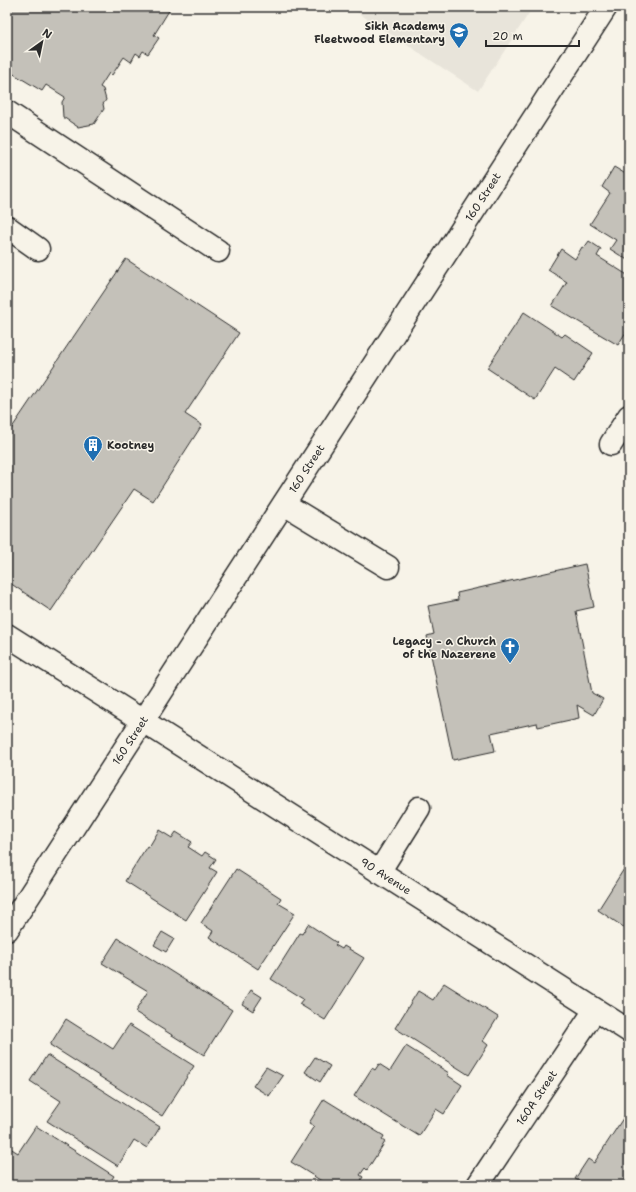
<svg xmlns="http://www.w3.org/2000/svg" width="636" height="1192" viewBox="0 0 636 1192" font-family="'Shantell Sans',sans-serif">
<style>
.built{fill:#e8e4da}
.building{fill:#c4c1b9;stroke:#2b2b2b}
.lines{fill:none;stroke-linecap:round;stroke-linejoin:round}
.minor-casing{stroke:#2b2b2b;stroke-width:25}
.major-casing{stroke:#2b2b2b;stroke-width:25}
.minor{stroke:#f7f3e8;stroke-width:22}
.major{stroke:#f7f3e8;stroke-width:22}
.labels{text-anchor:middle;stroke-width:3;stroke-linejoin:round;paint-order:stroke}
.poi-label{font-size:11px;font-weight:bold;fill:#2b2b2b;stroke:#f7f3e8;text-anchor:end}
.street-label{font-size:11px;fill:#2b2b2b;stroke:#f7f3e8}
</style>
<rect width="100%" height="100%" fill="#f7f3e8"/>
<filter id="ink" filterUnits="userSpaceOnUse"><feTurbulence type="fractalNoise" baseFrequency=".025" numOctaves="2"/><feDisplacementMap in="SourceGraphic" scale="8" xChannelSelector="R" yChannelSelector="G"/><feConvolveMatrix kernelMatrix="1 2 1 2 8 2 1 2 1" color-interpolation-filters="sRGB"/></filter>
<g filter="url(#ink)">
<path class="built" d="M349,7H533L478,91Z"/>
<path class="building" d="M7,7H166L170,9L154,35L159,38L148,54L143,51L140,56L136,53L131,62L124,57L112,75L109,73L100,87L103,89L106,100L103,104L104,109L94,124L78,127L63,117L62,102L65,97L46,85L42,91L7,70L11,64L7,61Z
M614,167L629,176V261L610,249L616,240L590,224L610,193L602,187Z
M589,241L601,249L597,256L629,276V327L618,345L552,306L567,282L548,270L561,249L575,259L582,247L584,248Z
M126,259L239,333L185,414L202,425L153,501L134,489L51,611L7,581V435Z
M524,312L562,337L565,334L593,353L574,382L555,369L535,400L487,368Z
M585,564L594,607L576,611L592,693L603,699L594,715L577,705L579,718L538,727L537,723L491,733L495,751L453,760L427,636L434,634L428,606L458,600L457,593Z
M159,830L172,838L176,832L192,842L188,847L202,856L205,852L216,859L210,868L217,872L186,920L125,881L147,846L149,847Z
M629,861V921L625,928L598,910Z
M236,869L281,898L278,903L295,913L258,969L209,937L213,931L201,923Z
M308,924L337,943L335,945L342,949L344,946L364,958L325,1020L299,1004L303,999L271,979L300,933L302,934Z
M162,932L174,939L166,952L154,945Z
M118,938L232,1010L204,1055L135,1012L148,991L102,963Z
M444,983L498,1017L483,1041L488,1045L469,1075L395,1028L418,991L433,1000Z
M251,990L262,997L253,1011L242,1004Z
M66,1019L113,1049L129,1025L194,1066L162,1116L50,1045Z
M406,1046L449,1073L447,1075L462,1085L444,1114L436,1109L419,1136L354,1096L372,1068L375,1070L379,1064L390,1071Z
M47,1055L160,1127L147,1148L134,1140L118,1166L47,1121L61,1101L30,1081Z
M315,1057L330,1066L320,1082L305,1072Z
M266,1067L283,1076L269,1096L253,1086Z
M324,1099L384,1136L382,1140L385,1142L367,1170L365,1168L360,1175L363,1177L358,1185H328L291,1162L314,1126L309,1123Z
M629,1109V1185H582L583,1183L575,1179L588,1159L594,1163Z
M36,1126L114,1176L108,1185H16L7,1179V1146L18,1153Z"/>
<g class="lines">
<defs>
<g id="minor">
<path d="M7,112L218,251"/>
<path d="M7,227L38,249"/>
<path d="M611,444L629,416"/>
<path d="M284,504L388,567"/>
<path id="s1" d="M7,635L143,721L629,1031"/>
<path d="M379,872L419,808"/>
<path id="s2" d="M478,1185L595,1010"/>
</g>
<g id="major">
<path id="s3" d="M7,930L606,7"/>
</g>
</defs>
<use href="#minor" class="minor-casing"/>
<use href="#major" class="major-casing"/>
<use href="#minor" class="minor"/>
<use href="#major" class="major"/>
</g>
</g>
<defs>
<symbol id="school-pin" viewBox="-11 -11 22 30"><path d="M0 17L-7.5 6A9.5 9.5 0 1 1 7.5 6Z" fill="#1f6fb2" stroke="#f7f3e8"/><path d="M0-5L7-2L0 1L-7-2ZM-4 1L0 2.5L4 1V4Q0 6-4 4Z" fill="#fff"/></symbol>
<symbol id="building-pin" viewBox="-11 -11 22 30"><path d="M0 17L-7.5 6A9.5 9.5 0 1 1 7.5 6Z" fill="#1f6fb2" stroke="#f7f3e8"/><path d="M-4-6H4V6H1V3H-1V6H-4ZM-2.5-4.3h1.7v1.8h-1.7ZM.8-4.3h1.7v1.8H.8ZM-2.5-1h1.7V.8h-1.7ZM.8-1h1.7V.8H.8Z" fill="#fff"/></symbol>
<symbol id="church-pin" viewBox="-11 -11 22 30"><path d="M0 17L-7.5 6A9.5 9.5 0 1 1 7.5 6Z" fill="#1f6fb2" stroke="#f7f3e8"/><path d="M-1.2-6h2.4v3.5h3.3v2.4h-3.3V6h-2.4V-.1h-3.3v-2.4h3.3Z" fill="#fff"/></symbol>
</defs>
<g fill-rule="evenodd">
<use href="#school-pin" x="448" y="21" width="22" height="30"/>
<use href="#building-pin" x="82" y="434" width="22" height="30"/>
<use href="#church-pin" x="499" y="636" width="22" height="30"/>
</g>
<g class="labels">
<g class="poi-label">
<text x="445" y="30">Sikh Academy<tspan x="445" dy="13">Fleetwood Elementary</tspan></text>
<text x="107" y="449" text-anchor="start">Kootney</text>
<text x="496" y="645">Legacy - a Church<tspan x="496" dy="13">of the Nazerene</tspan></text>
</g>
<g class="street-label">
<text dy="4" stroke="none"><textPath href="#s3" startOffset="874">160 Street</textPath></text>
<text dy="4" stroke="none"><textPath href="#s3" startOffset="550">160 Street</textPath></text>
<text dy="4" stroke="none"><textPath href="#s3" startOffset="226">160 Street</textPath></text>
<text dy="4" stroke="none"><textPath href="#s1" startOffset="449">90 Avenue</textPath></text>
<text dy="4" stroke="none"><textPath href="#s2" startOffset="105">160A Street</textPath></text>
</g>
</g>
<rect width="636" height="1192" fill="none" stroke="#f7f3e8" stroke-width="24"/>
<rect x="12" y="12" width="612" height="1168" fill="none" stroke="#2b2b2b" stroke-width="1.5" filter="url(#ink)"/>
<g transform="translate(42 42) rotate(33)" stroke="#f7f3e8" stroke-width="3" paint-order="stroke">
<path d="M0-3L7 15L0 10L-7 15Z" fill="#2b2b2b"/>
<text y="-6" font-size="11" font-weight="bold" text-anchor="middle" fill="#2b2b2b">N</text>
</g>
<path d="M486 40v6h93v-6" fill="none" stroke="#2b2b2b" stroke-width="2"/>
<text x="492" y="40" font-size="12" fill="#2b2b2b" stroke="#f7f3e8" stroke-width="3" paint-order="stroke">20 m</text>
</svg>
